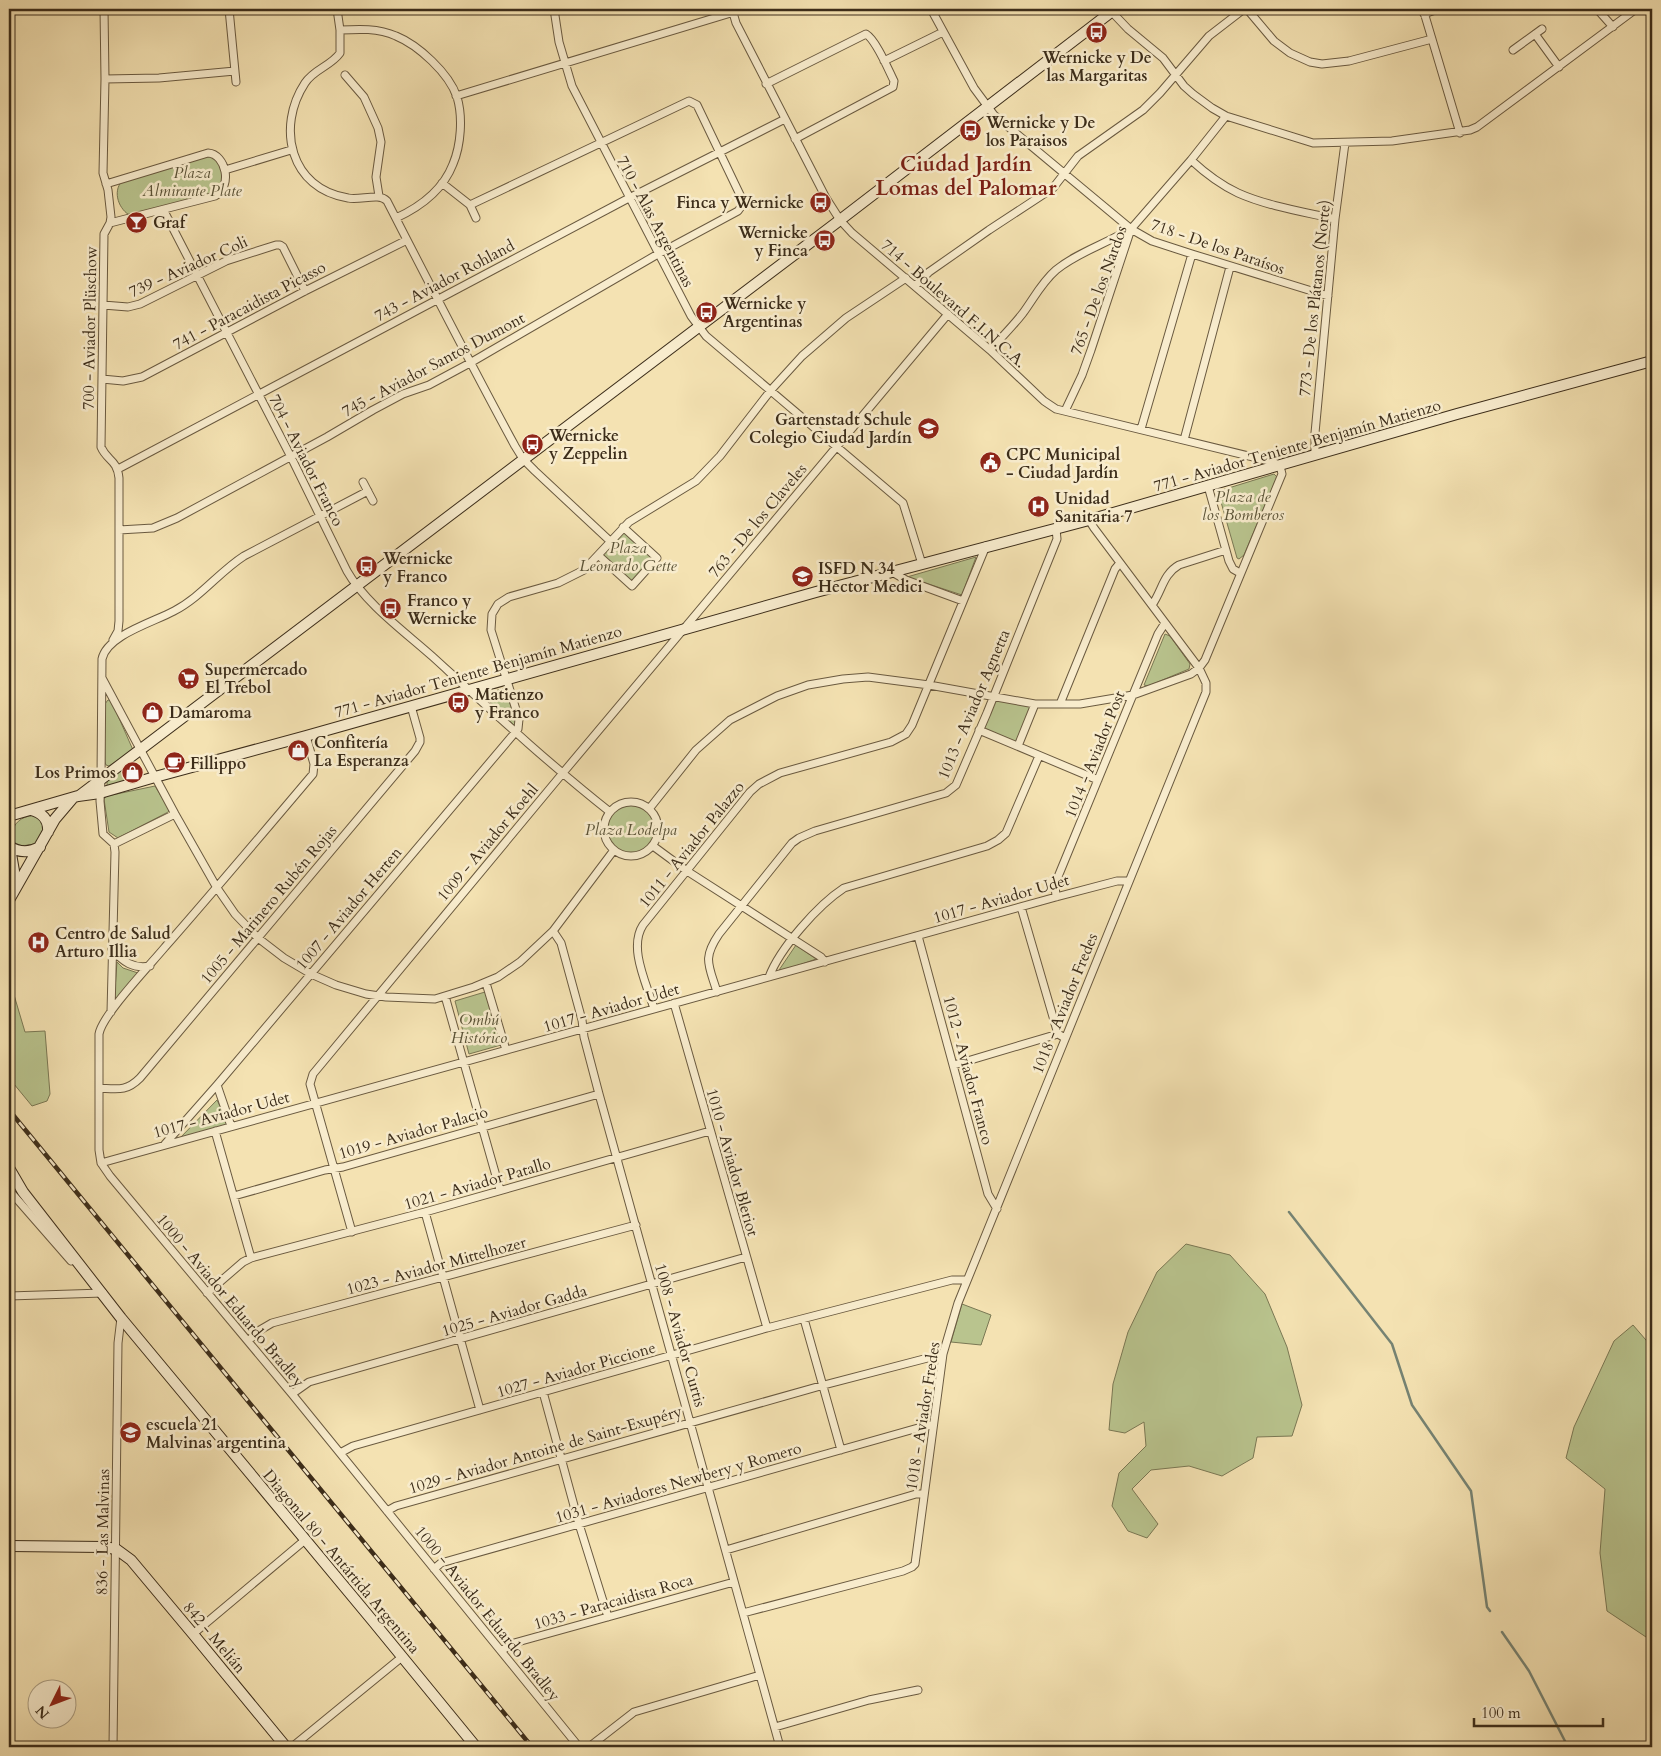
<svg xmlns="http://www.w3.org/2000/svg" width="1661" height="1756" viewBox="0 0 1661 1756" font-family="Cardo,serif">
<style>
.green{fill:#b9c48e;stroke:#7a7854}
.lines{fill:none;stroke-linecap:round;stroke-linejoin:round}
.stream{stroke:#768373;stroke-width:2.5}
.street-casing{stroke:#6a5a40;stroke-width:9}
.secondary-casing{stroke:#3c2d1a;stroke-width:12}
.street{stroke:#f8eccd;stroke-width:7}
.secondary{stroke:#f8eccd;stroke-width:10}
.rail-casing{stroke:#3c2d1a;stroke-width:4.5}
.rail{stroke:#f8eccd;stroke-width:2.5;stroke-dasharray:8;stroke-linecap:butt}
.labels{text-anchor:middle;stroke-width:5;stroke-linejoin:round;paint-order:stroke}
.poi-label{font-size:16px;font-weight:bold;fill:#3c2d1a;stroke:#f8eccd;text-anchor:start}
.park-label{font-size:16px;font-style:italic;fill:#5b5337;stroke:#f8eccd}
.street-label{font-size:16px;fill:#3c2d1a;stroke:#f8eccd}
.district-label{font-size:21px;font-weight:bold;fill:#7a1f14;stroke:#f8eccd}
</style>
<rect width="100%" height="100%" fill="#f4e2b2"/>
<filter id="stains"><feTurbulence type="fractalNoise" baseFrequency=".004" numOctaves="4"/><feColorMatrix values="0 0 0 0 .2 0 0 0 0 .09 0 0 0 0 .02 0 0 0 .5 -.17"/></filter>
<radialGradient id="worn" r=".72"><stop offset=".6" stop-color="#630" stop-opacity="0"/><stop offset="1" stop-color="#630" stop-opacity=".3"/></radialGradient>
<path class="green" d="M210,156C225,166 224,177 218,192L131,216C119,210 112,192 122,181Z
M1274,474L1277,477L1244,555L1239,559L1237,558L1219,495L1222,490Z
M623,527L657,558L632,586L598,555Z
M976,557L962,595L907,577Z
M1165,634L1170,636L1190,664L1189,669L1148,686L1144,685Z
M504,688L516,719L514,725L483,695Z
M108,700H111L133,750L109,766L106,765L105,762L104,705Z
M995,700L1033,706L1017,744L984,730Z
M132,763L135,765L141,774L140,777L109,787L107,785V779L127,765Z
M155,786L170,811L118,838L109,832L104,799L107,796Z
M607 829a24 24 0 1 1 48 0a24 24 0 1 1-48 0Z
M34,815L41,819L45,825C43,843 33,847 16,845L11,835C14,823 20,817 34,815Z
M796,945L816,959L777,973Z
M117,962L123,968L138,973L114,1003Z
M9,978L25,1032L45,1031L50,1094L47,1101L32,1106L9,1078Z
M485,992L501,1045L469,1054L455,1001Z
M217,1100L229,1125L179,1139Z
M1186,1244L1230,1255L1265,1294L1287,1347L1302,1405L1292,1436L1257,1437L1253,1458L1222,1476L1189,1466L1151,1470L1132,1489L1158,1524L1147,1538L1128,1531L1112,1506L1119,1473L1146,1446L1144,1422L1125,1433L1109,1430L1113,1384L1128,1332L1157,1272Z
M962,1304L991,1315L981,1345L951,1342Z
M1633,1325L1652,1347V1641L1607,1611L1600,1553L1605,1489L1566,1458L1574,1427L1614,1341Z"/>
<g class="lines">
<path class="stream" d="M1289,1212L1392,1344L1412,1405L1471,1491L1487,1607L1490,1611
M1502,1632L1529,1671L1568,1747"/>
<defs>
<path id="street" d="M104,9L105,79L103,173L108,190L111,217L110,223L104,234L101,447C107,461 117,459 119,478V621L118,631L113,640
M229,9L236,82
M337,9L340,30
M554,9L559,42L572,86L691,316L706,336L903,503L922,564
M931,9L974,88L994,115L1131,229L1152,241L1192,254L1328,296
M1109,9L1128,29L1163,58L1184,86L1193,94L1212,108L1226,116L1313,143L1392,141L1470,130L1477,127L1636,9
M1247,9L1274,41L1290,53L1310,62L1322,64L1349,61L1432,39
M1423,9L1460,133
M1597,9L1613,27
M1424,14L1438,9
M1535,34L1559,67
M1513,50L1542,29
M884,61L943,32
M345,75L364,97L378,128L381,142L376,177L379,196
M105,79L159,78L235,71
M766,84L866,34C876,40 888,69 894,81L893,87L795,139
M456,96L744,9
M1191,160C1205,173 1221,185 1238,193C1267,206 1304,212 1335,219
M225,170L291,150
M106,184L208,153C226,154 233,187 215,196L110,223
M470,205L476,218
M164,211L291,457L347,571C365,603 405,632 433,657C491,710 548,763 610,812
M396,218C420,207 443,190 453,164C461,145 463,117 457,97C449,73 418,45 396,36C378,28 359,29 340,30V53C331,66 314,69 305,83C276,127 290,189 348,198C360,201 379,192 387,201C429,283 471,365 515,446L523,459L535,471L610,541
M915,286L929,272L989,230L1053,188L1078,156L1143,110L1160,93L1209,36L1244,9
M103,305L128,307L140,304L226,261L276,245H280L283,247L305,291
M990,350C1001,338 1013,326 1023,313C1034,298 1042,282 1056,270C1078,252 1106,244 1130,229
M102,379L123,381L142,377L305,291L407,240
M1065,411L1082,375L1091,350L1131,229L1191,160L1226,116
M1141,429L1192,254
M1184,440L1230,267
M1315,455V433L1335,219L1345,143
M118,469L629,198L785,119
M363,482L373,501
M1208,486L1229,561L1233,569L1240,573
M119,530L153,528L177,518L327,437L373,410L403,394L429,385L470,363L658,254L738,211L743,204V201L697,105L689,101L470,205L442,183
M598,555L632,586L657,558L623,527
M892,572L906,580L963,601
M1152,605C1162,591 1163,574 1179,565L1226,550
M102,678L175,814L217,888L235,914L258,938L284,958L311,974L336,985L366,994L386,997L435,999L474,987L498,977L520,962L553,931L614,850
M1060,704L1115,569L1120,563
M979,730L1098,780
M306,736L314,764L313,774C264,832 215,890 165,947C151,964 102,1015 99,1034V1150L101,1163L110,1176L292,1394L579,1747
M1018,746L1035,704
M604 829a27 27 0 1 1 54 0a27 27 0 1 1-54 0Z
M649,809L696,750L730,720L777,696L808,685L843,679L868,677L929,685L1035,704H1080L1133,695L1191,674L1199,668L1205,660L1282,474L1280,466L1273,462L1056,409L1044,401L990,350L852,233L840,220L826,198L736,23L732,9
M114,844L175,814
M653,846L687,871L821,957L825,962
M1056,897L1055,884L1158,634L1165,623
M1021,907L1058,1034L1065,1038
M553,931L561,943L582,1020L584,1037L599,1094L780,1747
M918,936L988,1194L997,1209
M112,949C123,962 133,969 150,966
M769,977C780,948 818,905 844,888L987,846L998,840L1006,833L1039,756
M486,983L506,1050
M717,992C709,965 702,959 719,934L792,843L799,838L815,831L946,793L956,785L987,713L1057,539L1056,529
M445,996L500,1190
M674,1003L767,1328
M654,1009C647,984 628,948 643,925L750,792L759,784L780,773L891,742L906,734L912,725L986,546
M111,1012L115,852L114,844L103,834L100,801L101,779L102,659C107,635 154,622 174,611C201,597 219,572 244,556L368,491
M954,1065L1058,1034
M217,1085L231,1126
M99,1088C117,1089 126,1092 140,1078L415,751L420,742V738L411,706
M165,1144L217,1085L518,729L519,719L491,630L492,614L498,604L509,597L558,583L584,570L629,522L696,481L720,456L771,390L802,356L846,318L906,278
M101,1163L1056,897L1117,881H1129
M9,1190L71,1261
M234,1196L325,1170L343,1167L599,1094
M425,1212L480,1410
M352,1232L310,1084L313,1074L562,774L948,314
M251,1258L425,1212L710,1131
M207,1293L243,1262L251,1258L215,1131
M9,1296L103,1293
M804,1319L841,1450
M248,1341L260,1330L272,1323L636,1225
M543,1392L579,1524L608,1617
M292,1394L309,1382L746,1257
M340,1453L353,1446L767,1328L952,1280H967
M387,1511L396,1506L824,1385L943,1354
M726,1550L916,1494H923
M434,1569L441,1563L925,1426L932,1425
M743,1613L903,1571L912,1567L915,1564L943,1354L958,1303L1206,692V683L1199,668L1094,528L1089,520
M193,1634L305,1540
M501,1651L514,1643L734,1582
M775,1727L869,1700L918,1690
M113,1747L118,1343L121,1318
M292,1747L402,1657
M589,1747L634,1712L760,1675"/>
<path id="secondary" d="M79,796L840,220L1115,9
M31,810C43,813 49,820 48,832
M9,816L78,796L100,793L155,777L306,736L816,592L1089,520L1457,414L1652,361
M9,846C19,853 29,853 40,847
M10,848L14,871L12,889
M9,900L55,819L72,799
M9,1168L23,1192L121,1318L372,1620L476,1747
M9,1546L104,1547L116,1549L131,1560L193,1634L286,1747"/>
</defs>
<use href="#street" class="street-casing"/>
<use href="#secondary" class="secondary-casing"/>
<use href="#street" class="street"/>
<use href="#secondary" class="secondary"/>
<defs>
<path id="rail" d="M9,1110L532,1747"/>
</defs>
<use href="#rail" class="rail-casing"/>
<use href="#rail" class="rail"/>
</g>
<defs>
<symbol id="bus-disc" viewBox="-11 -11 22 22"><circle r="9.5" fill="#8f2418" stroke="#f8eccd"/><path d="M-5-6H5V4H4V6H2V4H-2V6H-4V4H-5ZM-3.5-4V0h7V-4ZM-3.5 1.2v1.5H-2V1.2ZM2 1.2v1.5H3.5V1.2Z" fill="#fff"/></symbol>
<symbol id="bar-disc" viewBox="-11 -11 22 22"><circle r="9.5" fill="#8f2418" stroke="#f8eccd"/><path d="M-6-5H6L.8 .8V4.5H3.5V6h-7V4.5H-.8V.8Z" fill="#fff"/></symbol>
<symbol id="school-disc" viewBox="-11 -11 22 22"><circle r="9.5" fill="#8f2418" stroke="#f8eccd"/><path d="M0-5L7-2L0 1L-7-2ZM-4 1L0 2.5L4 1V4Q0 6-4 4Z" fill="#fff"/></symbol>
<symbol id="civic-disc" viewBox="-11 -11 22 22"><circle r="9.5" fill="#8f2418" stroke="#f8eccd"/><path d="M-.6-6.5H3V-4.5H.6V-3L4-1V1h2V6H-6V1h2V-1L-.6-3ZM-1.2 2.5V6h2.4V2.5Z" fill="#fff"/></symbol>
<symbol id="hospital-disc" viewBox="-11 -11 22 22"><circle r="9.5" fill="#8f2418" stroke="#f8eccd"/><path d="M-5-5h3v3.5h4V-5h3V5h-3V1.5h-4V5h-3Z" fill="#fff"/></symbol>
<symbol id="supermarket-disc" viewBox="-11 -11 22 22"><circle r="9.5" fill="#8f2418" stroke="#f8eccd"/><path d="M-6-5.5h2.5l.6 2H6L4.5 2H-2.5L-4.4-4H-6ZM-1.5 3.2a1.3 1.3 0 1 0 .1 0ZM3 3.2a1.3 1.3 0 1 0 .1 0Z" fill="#fff"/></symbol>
<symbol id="shop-disc" viewBox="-11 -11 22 22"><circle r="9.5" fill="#8f2418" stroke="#f8eccd"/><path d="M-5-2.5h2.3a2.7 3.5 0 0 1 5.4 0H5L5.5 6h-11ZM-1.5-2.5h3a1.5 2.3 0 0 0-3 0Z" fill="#fff"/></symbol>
<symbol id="cafe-disc" viewBox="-11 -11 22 22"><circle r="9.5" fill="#8f2418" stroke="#f8eccd"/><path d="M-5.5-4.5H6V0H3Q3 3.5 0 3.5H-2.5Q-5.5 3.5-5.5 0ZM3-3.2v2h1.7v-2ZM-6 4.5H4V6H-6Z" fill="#fff"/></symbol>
</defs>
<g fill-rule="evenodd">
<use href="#bus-disc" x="1084" y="20" width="25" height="25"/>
<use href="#bus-disc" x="958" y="118" width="25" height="25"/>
<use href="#bus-disc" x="808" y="190" width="25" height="25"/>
<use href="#bar-disc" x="124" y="210" width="25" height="25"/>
<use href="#bus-disc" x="812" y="228" width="25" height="25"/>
<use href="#bus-disc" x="694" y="300" width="25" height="25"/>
<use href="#school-disc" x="916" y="416" width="25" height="25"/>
<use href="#bus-disc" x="520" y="432" width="25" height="25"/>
<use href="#civic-disc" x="978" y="450" width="25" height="25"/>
<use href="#hospital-disc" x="1026" y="494" width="25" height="25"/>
<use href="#bus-disc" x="354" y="554" width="25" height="25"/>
<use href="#school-disc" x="790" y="564" width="25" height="25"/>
<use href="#bus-disc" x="378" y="596" width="25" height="25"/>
<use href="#supermarket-disc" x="176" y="666" width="25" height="25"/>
<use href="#bus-disc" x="446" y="690" width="25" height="25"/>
<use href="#shop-disc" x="140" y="700" width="25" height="25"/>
<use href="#shop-disc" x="286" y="738" width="25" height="25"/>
<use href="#cafe-disc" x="162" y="750" width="25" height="25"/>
<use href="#shop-disc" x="120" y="760" width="25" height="25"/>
<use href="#hospital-disc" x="26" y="930" width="25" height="25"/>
<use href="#school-disc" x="118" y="1420" width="25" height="25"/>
</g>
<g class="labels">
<g class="poi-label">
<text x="1097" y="63" text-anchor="middle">Wernicke y De<tspan x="1097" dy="18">las Margaritas</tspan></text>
<text x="986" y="128">Wernicke y De<tspan x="986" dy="18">los Paraisos</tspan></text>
<text x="804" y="208" text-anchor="end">Finca y Wernicke</text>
<text x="153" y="228">Graf</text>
<text x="808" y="238" text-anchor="end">Wernicke<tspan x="808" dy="18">y Finca</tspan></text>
<text x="723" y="309">Wernicke y<tspan x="723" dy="18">Argentinas</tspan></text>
<text x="912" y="425" text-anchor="end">Gartenstadt Schule<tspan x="912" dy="18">Colegio Ciudad Jardín</tspan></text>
<text x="549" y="441">Wernicke<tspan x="549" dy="18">y Zeppelin</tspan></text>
<text x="1006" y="460">CPC Municipal<tspan x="1006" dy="18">- Ciudad Jardín</tspan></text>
<text x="1055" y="504">Unidad<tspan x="1055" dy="18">Sanitaria 7</tspan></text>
<text x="383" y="564">Wernicke<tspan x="383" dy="18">y Franco</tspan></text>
<text x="818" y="574">ISFD N 34<tspan x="818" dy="18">Hector Medici</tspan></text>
<text x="407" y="606">Franco y<tspan x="407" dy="18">Wernicke</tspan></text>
<text x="205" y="675">Supermercado<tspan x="205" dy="18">El Trebol</tspan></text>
<text x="475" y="700">Matienzo<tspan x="475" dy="18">y Franco</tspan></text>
<text x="169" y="718">Damaroma</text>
<text x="314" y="748">Confitería<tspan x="314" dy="18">La Esperanza</tspan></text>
<text x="190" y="769">Fillippo</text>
<text x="116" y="778" text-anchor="end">Los Primos</text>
<text x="55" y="939">Centro de Salud<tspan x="55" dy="18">Arturo Illia</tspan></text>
<text x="146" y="1430">escuela 21<tspan x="146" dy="18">Malvinas argentina</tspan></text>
</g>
<g class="park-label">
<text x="192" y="178">Plaza<tspan x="192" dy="18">Almirante Plate</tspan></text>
<text x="1243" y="502">Plaza de<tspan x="1243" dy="18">los Bomberos</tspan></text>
<text x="628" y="553">Plaza<tspan x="628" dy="18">Leonardo Gette</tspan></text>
<text x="631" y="835">Plaza Lodelpa</text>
<text x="479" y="1025">Ombú<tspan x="479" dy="18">Histórico</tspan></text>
</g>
<g class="street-label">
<text transform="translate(656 221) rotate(62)" y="6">710 - Alas Argentinas</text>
<text transform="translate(1218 246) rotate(19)" y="6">718 - De los Paraísos</text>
<text transform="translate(188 266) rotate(-24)" y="6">739 - Aviador Coli</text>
<text transform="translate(444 280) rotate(-28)" y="6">743 - Aviador Rohland</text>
<text transform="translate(1098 290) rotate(-70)" y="6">765 - De los Nardos</text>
<text transform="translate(1314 298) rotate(-84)" y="6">773 - De los Plátanos (Norte)</text>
<text transform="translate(954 303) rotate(41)" y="6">714 - Boulevard F.I.N.C.A.</text>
<text transform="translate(249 305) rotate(-28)" y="6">741 - Paracaidista Picasso</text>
<text transform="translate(89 328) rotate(-89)" y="6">700 - Aviador Plüschow</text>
<text transform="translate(433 364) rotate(-28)" y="6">745 - Aviador Santos Dumont</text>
<text transform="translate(1297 445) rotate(-16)" y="6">771 - Aviador Teniente Benjamín Matienzo</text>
<text transform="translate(307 460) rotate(63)" y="6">704 - Aviador Franco</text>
<text transform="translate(757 520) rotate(-50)" y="6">763 - De los Claveles</text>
<text transform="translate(478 671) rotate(-16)" y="6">771 - Aviador Teniente Benjamín Matienzo</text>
<text transform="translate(973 704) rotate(-67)" y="6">1013 - Aviador Agnetta</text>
<text transform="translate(1094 754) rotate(-68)" y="6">1014 - Aviador Post</text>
<text transform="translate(487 842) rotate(-50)" y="6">1009 - Aviador Koehl</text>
<text transform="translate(691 844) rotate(-51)" y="6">1011 - Aviador Palazzo</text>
<text transform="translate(1001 898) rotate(-16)" y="6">1017 - Aviador Udet</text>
<text transform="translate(268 904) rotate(-50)" y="6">1005 - Marinero Rubén Rojas</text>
<text transform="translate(348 908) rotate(-50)" y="6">1007 - Aviador Herten</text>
<text transform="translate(1064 1003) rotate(-68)" y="6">1018 - Aviador Fredes</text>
<text transform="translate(611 1007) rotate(-16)" y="6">1017 - Aviador Udet</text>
<text transform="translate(969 1070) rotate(75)" y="6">1012 - Aviador Franco</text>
<text transform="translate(221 1114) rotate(-15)" y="6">1017 - Aviador Udet</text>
<text transform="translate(413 1132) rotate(-16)" y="6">1019 - Aviador Palacio</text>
<text transform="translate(733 1162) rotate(74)" y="6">1010 - Aviador Bleriot</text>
<text transform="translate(477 1183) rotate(-16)" y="6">1021 - Aviador Patallo</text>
<text transform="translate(436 1265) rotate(-15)" y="6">1023 - Aviador Mittelhozer</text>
<text transform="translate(231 1300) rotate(50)" y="6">1000 - Aviador Eduardo Bradley</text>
<text transform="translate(514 1310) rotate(-16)" y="6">1025 - Aviador Gadda</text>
<text transform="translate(681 1335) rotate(74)" y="6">1008 - Aviador Curtis</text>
<text transform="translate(576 1369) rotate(-16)" y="6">1027 - Aviador Piccione</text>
<text transform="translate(922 1416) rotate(-81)" y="6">1018 - Aviador Fredes</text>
<text transform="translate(545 1449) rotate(-16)" y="6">1029 - Aviador Antoine de Saint-Exupéry</text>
<text transform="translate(678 1482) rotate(-16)" y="6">1031 - Aviadores Newbery y Romero</text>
<text transform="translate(102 1532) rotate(-89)" y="6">836 - Las Malvinas</text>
<text transform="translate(342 1561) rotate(50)" y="6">Diagonal 80 - Antártida Argentina</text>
<text transform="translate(613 1601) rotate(-16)" y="6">1033 - Paracaidista Roca</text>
<text transform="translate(488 1613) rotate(51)" y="6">1000 - Aviador Eduardo Bradley</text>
<text transform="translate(215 1637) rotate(50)" y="6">842 - Melián</text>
</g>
<g class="district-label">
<text x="966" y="171">Ciudad Jardín<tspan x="966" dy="24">Lomas del Palomar</tspan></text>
</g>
</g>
<rect width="1661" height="1756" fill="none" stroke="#f4e2b2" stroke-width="30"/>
<rect x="10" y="10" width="1641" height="1736" fill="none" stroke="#3c2d1a" stroke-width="2.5"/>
<rect x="15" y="15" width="1631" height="1726" fill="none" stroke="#3c2d1a"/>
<g transform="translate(52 1704) rotate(228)"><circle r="24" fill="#f8eccd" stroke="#ada085"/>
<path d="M0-4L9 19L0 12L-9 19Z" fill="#8f2418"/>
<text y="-8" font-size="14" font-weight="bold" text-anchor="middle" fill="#3c2d1a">N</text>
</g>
<path d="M1474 1718v8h129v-8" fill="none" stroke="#3c2d1a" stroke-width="2.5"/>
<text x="1481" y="1718" font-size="15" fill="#3c2d1a" stroke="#f8eccd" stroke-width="4" paint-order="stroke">100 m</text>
<rect width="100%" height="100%" filter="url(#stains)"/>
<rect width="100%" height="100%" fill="url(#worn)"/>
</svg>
